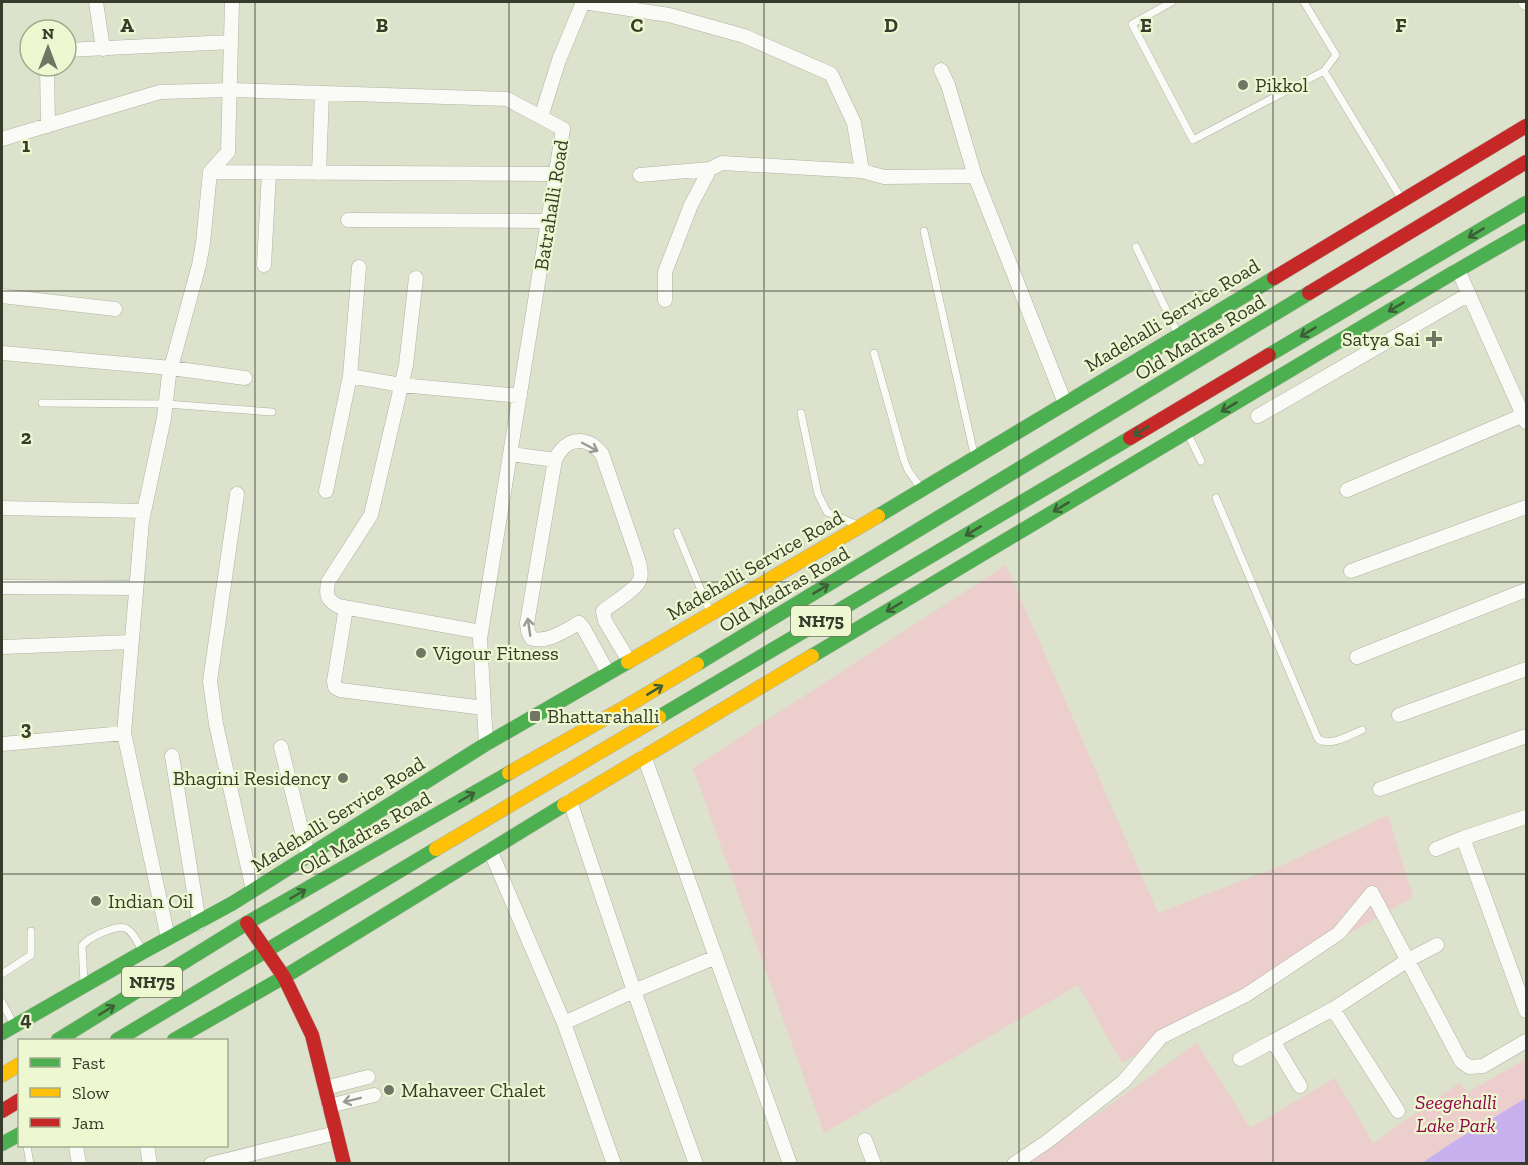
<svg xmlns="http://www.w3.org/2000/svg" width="1528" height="1165" viewBox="0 0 1528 1165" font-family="'Zilla Slab',serif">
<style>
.green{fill:#eccecd}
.water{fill:#c8b0ee}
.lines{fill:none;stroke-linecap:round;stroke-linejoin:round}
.lane-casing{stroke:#afb3a2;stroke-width:8}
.street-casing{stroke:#afb3a2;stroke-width:15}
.fast-casing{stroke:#afb3a2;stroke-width:15}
.slow-casing{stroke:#afb3a2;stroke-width:15}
.jam-casing{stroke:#afb3a2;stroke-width:15}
.lane{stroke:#fafbf7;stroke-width:7}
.street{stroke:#fafbf7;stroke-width:14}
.fast{stroke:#4caf50;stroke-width:14}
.slow{stroke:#ffc107;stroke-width:14}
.jam{stroke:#c62828;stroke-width:14}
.oneway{stroke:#3d5e36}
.oneway2{stroke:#989b91}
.grid{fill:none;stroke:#373b2b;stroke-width:1.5;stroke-opacity:0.55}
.poi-dot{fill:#717563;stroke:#edf8d0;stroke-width:2}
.labels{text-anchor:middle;stroke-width:4.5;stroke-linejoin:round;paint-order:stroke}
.shield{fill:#edf8d0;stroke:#6e745c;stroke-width:1.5}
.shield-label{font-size:18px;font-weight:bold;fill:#373b2b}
.poi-label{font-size:20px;fill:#373b2b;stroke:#edf8d0;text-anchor:start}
.street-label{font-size:20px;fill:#373b2b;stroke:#edf8d0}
.park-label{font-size:20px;font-style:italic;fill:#92064c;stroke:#edf8d0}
.grid-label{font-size:20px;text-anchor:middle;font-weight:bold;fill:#373b2b;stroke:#edf8d0;stroke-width:4.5;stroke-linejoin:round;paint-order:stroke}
</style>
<rect width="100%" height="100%" fill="#dce2cc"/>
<path class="green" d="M1006,565L1158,913L1285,864L1388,815L1413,897L1122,1063L1078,985L824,1133L693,768Z
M1197,1043L1250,1128L1335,1078L1373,1143L1459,1083L1468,1092L1526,1059V1098L1453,1142L1422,1163L1027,1164Z"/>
<path class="water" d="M1526,1098V1163H1422L1453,1142Z"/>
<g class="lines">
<defs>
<path id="lane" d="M1172,2L1132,24L1193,140L1324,71L1336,55L1304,2
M1324,71L1401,198
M924,231L974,454
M1136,247L1177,332
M874,353L904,460L908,470L920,487
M42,403L166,404L272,412
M801,413L818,494L827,512L855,524
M1188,434L1201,461
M1216,498L1318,739C1330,747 1350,735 1362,730
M677,532L710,612
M2,974L31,955V931
M84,982L82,946C87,939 93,937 101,933C128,922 129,927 142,950
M2,1002L13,1023
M27,1146L30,1164"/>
<path id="street" d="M96,2L103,49
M583,2L669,15L744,36L831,74L854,123L862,171L884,177L975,176
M1525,2L1526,3
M66,50L231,42
M47,66L48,126
M941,70L948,85L975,176L1065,403
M541,117L559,60L583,2
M2,139L160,92L230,90L507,99L563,129L480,639L486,744
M210,172L556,174
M319,173L322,93
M640,175L710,169
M348,220L548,221
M264,265L269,173
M359,267L350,376L401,385L520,396
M1458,270L1526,422
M416,278L406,365L371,515L328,582C326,595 326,599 338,606L481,632
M2,296L115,309
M665,300V272L691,205L710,169L722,163L862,171
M2,353L171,368L245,378
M1258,416L1469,294
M511,454L555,460
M1347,490L1526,414
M326,491L350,376
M237,494L210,681L216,724L253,890
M2,508L144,511
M1351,571L1526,507
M2,587L136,588
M346,608L334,681L335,687L340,690L484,708
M2,647L131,642
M1357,657L1526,590
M608,673L584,629L579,623C566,630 546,644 531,638L528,631L527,623L555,460C562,445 574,436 591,444C595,446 599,451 602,454L638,559C640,566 643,577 638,583C632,592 612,604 603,611L605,621L629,661
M1399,715L1526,669
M2,744L124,733
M281,747L308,856
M172,756L199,923
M644,756L790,1164
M1380,789L1526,736
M570,801L634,991L696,1164
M1463,838L1526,1011
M1436,849L1463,838L1526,817
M490,850L564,1023L614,1164
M168,938L124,733L142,521L164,418L169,375L199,265L203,243L210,172L228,152L232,2
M1333,1009L1398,1111
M564,1023L634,991L716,957
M1273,1041L1300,1086
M1240,1059L1333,1009L1408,960L1437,945
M325,1088L368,1077
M329,1106L374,1095
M865,1140L874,1164
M76,1146L79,1164
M147,1146L150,1164
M211,1164L336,1133
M1014,1164L1048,1141L1124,1081L1161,1037L1246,995L1339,933L1372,893L1461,1061L1469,1067L1483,1066L1526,1041"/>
<path id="fast" d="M1269,355L1526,203
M878,516L1274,278
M812,656L1446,277L1526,231
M697,664L1309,293
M659,717L1130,438
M2,1033L143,952L233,903L486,744L628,662
M58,1040L247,923L509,773
M117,1040L436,849
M174,1040L284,977L564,805
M2,1144L20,1134"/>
<path id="slow" d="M628,662L878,516
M509,773L627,706L697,664
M564,805L812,656
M436,849L659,717
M2,1075L20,1064"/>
<path id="jam" d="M1274,278L1526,126
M1309,293L1526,162
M1130,438L1269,355
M247,923L284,977L312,1035L344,1164
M2,1111L20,1100"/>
</defs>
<use href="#lane" class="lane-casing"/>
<use href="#street" class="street-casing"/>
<use href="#fast" class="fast-casing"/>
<use href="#slow" class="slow-casing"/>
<use href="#jam" class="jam-casing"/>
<use href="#lane" class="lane"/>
<use href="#street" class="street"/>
<use href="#fast" class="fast"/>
<use href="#slow" class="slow"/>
<use href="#jam" class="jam"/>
</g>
<defs><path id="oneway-shaft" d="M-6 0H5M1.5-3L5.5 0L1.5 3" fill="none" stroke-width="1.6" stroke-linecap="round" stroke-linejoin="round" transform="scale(1.5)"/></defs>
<g class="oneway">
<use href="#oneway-shaft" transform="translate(1476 233) rotate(149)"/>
<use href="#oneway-shaft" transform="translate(1396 307) rotate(149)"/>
<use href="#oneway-shaft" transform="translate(1308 332) rotate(149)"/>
<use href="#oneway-shaft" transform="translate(1229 407) rotate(149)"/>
<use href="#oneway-shaft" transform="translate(1141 431) rotate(149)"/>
<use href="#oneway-shaft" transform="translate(1061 507) rotate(149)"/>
<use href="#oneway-shaft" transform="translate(973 531) rotate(149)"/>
<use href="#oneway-shaft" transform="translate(821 589) rotate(-31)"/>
<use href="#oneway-shaft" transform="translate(894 607) rotate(149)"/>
<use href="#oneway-shaft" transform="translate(655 690) rotate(-31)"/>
<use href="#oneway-shaft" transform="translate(467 797) rotate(-30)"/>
<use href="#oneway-shaft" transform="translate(298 894) rotate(-30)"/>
<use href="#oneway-shaft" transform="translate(107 1010) rotate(-32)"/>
</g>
<g class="oneway2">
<use href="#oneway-shaft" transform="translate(590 447) rotate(28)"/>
<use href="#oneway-shaft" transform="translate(529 627) rotate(-98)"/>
<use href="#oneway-shaft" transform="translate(352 1100) rotate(166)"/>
</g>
<path class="grid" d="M255,2V1164M509,2V1164M764,2V1164M1019,2V1164M1273,2V1164M2,291H1526M2,582H1526M2,874H1526"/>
<g class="poi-dot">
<circle cx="1243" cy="85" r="6"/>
<path d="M1431 330h6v6h6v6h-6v6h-6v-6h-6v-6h6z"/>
<circle cx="421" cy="653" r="6"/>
<rect x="529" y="710" width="12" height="12" rx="3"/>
<circle cx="343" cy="778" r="6"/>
<circle cx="96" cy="901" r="6"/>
<circle cx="389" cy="1090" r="6"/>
</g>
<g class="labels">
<g class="shield">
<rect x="791" y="606" width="60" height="30" rx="4.5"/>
<rect x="122" y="967" width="60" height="30" rx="4.5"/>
</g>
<g class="shield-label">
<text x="821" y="627">NH75</text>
<text x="152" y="988">NH75</text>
</g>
<g class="poi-label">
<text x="1255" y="92">Pikkol</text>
<text x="1420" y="346" text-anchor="end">Satya Sai</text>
<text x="433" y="660">Vigour Fitness</text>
<text x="547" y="723">Bhattarahalli</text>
<text x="331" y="785" text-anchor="end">Bhagini Residency</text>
<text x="108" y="908">Indian Oil</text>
<text x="401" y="1097">Mahaveer Chalet</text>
</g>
<g class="street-label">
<text transform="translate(551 205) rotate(-81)" y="7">Batrahalli Road</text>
<text transform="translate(1172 315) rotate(-31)" y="7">Madehalli Service Road</text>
<text transform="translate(1200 337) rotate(-31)" y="7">Old Madras Road</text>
<text transform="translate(755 565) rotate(-30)" y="7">Madehalli Service Road</text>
<text transform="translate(784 589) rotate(-31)" y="7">Old Madras Road</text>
<text transform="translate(338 814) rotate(-32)" y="7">Madehalli Service Road</text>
<text transform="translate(365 833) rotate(-30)" y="7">Old Madras Road</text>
</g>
<g class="park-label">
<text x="1456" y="1109">Seegehalli<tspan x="1456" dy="23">Lake Park</tspan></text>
</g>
</g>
<g class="grid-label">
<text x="127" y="32">A</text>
<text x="382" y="32">B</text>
<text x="637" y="32">C</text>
<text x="891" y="32">D</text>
<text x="1146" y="32">E</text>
<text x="1401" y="32">F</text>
<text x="26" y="152">1</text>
<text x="26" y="444">2</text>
<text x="26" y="735">3</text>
<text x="26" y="1026">4</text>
</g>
<rect width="1528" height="1165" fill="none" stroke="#373b2b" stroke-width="6"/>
<rect x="18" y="1039" width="210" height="108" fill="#edf8d0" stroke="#a4ac8e" stroke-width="1.5"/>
<rect x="30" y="1058" width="30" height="9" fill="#4caf50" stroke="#a4ac8e" stroke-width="1.5"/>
<text x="72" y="1069" font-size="18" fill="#373b2b">Fast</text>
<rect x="30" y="1088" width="30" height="9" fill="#ffc107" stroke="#a4ac8e" stroke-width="1.5"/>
<text x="72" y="1099" font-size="18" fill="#373b2b">Slow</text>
<rect x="30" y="1118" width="30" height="9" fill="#c62828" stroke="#a4ac8e" stroke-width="1.5"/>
<text x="72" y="1129" font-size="18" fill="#373b2b">Jam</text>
<g transform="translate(48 48)"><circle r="28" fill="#edf8d0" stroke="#a4ac8e" stroke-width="1.5"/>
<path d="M0-4.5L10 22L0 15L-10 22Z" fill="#717563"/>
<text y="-9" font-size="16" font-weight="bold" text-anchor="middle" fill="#373b2b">N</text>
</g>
</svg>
